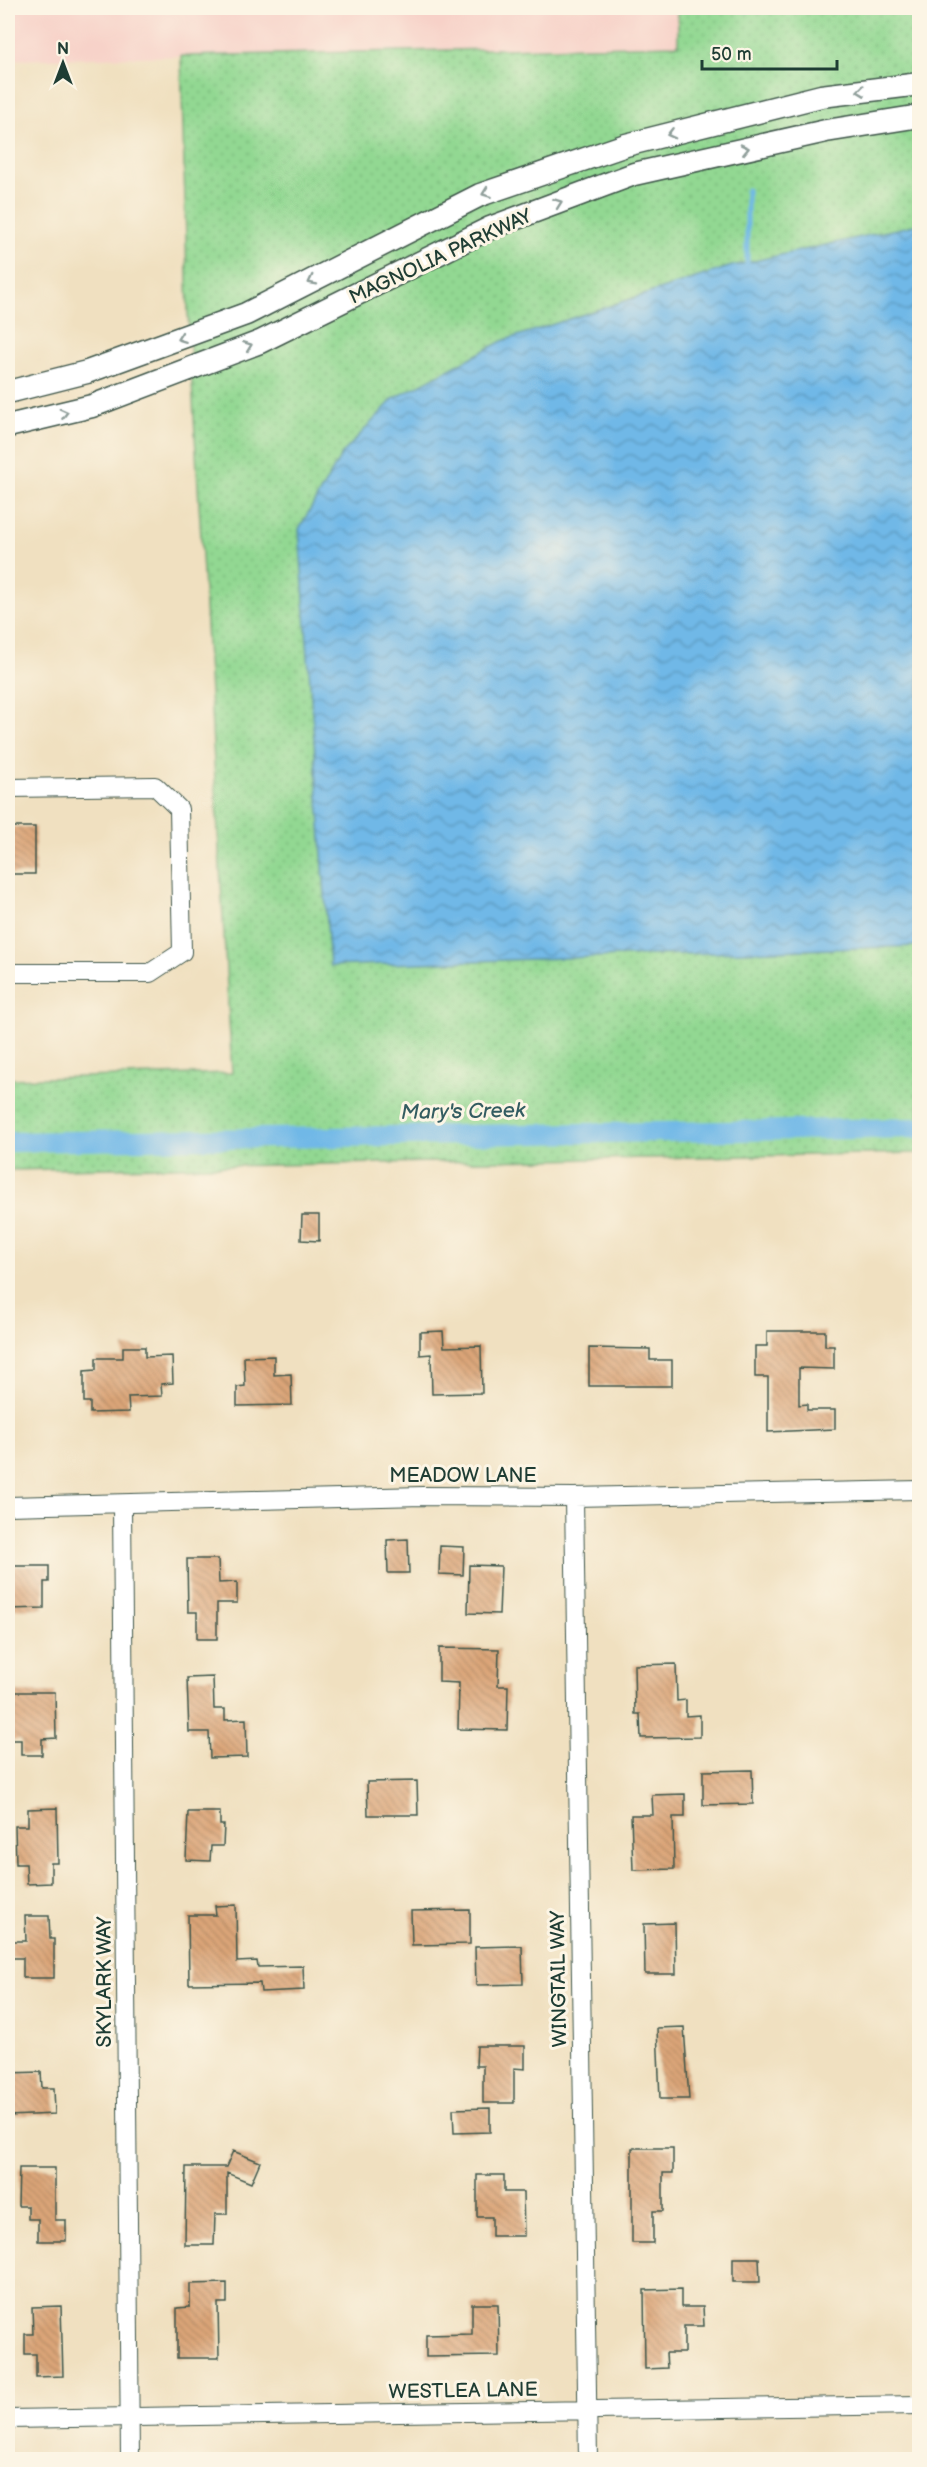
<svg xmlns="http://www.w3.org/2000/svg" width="927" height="2467" viewBox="0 0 927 2467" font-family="'Balsamiq Sans',sans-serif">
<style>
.built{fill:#f7d1c8}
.grass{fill:url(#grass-dots);stroke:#588a63;stroke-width:1.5}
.water{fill:url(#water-waves);stroke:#477a8e;stroke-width:1.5}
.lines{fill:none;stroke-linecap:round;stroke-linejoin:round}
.stream{stroke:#6fb8e7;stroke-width:5}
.canal{stroke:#6fb8e7;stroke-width:20}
.building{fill:url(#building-back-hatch)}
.minor-casing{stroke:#3e5549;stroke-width:20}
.tertiary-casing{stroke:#3e5549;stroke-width:25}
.minor{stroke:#fff;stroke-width:18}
.tertiary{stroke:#fff;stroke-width:22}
.oneway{stroke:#8f9e9a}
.labels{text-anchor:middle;stroke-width:6;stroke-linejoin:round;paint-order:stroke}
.street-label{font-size:20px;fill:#1f3d34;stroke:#fcf5e5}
.water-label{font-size:21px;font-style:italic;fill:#335c61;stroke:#fcf5e5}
</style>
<defs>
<pattern id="grass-dots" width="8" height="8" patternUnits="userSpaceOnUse" patternTransform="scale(1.5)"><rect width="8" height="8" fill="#92d892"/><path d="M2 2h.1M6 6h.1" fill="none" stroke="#7dba7e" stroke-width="1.8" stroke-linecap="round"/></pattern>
<pattern id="water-waves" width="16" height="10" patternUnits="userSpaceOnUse" patternTransform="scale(1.5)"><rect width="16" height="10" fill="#6fb8e7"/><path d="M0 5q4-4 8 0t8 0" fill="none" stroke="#5b97bc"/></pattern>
<pattern id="building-back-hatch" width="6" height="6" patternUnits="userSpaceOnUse" patternTransform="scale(1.5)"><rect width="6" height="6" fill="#dca578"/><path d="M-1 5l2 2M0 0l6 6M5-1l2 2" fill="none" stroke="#b28863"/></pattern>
</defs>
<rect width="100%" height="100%" fill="#fcf5e5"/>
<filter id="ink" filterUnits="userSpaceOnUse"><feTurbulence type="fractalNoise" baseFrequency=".0167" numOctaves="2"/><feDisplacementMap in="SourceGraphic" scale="12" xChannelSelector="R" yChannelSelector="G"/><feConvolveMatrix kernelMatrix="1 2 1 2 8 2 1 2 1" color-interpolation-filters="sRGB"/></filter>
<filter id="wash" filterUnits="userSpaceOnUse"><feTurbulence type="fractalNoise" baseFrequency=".008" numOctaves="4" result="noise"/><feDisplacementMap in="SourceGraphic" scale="24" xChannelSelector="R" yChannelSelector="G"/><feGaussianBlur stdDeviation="1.35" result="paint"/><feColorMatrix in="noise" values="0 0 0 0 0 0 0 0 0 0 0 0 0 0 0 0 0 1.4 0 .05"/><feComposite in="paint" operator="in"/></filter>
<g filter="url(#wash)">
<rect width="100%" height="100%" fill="#f0e0c0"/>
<path class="built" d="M8,8H678V45L8,60Z"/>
<path class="grass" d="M678,8H919V1153L8,1170V1079L232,1073L188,314L181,56L678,45Z"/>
<path class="water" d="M919,224V946L330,966L299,529L342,454L393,399L502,341L732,266Z"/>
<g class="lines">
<path class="stream" d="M747,8V10
M747,190V263"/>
<path class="canal" d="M8,1142L920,1128"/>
</g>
<g id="blocks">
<path class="building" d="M10,827H35V874H8V829Z
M302,1215H319V1241L301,1240Z
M443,1331L444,1347L481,1346L482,1393L432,1394L431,1354L420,1355V1332Z
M767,1331H825V1346H834V1369L799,1368V1405L807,1404V1410H835V1429L768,1432V1377H755V1346H767Z
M123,1347H145V1357L172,1356L173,1383L161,1384L162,1396L128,1397L129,1412L90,1413V1402H84V1371L96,1370V1358H123Z
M589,1348L650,1349V1360H672V1386H589Z
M274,1356V1375L291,1374L292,1405L237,1406V1387L245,1386L244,1357Z
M408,1539L409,1573H388L387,1540Z
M440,1546L464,1547L463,1575L439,1574Z
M187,1559H218L219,1583L237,1582V1603H217V1639H197V1612H188Z
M469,1565L501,1566L499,1614L468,1613Z
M8,1566H49V1582H44V1608L8,1609Z
M439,1648L499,1649L498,1686H508L507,1730L458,1729L459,1683L439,1682Z
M676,1664L677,1701L686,1700V1716L700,1715V1737L641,1738L640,1714H635L634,1665Z
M213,1677L214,1709H225V1720L246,1719L247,1757L210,1758L209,1732H189L187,1678Z
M12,1692H55L56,1738L42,1739V1755H21V1740H8V1713H12Z
M752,1770L753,1804L703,1805V1771Z
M417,1781L418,1815H368L367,1782Z
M685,1794V1817H673L674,1869L633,1870L631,1815H653L652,1795Z
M57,1808L58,1863H51V1883L27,1884L26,1864H16L15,1826H28V1809Z
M188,1812H220V1825H224L223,1846H211L210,1861L186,1860Z
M236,1905L237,1962L257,1961L258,1967L303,1966L304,1990L261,1992L260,1983L189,1984L188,1915H216L215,1906Z
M470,1910V1944L412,1945L411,1911Z
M25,1916H49L50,1939H54V1978H23V1958H11V1941H26Z
M675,1923L676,1974H645L644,1924Z
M522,1946L523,1984L476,1985L475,1947Z
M684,2027L689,2099H660L657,2028Z
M477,2046H525V2069L514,2068V2103H483V2066H476Z
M41,2072L42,2088H54L55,2114L8,2116V2073Z
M490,2108V2132L454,2133L453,2109Z
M632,2148H673V2173H663V2211H653V2243H632Z
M233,2151L260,2162L251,2183L227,2173V2214H215L214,2245H185L186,2167H226Z
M19,2168H55V2220H66V2241H38V2219H28V2206H18Z
M477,2175H504V2192H523L524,2236H492V2217H477Z
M733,2258H759L760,2282H733Z
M227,2283V2303H218L219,2358H177V2308L190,2307V2284Z
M681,2289V2307H703L704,2326H684V2353H666L667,2368L645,2369L644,2290Z
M472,2304H498L499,2356L426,2357V2335L472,2334Z
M61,2306L63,2376L36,2377V2354H25V2334H33L32,2307Z"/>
</g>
</g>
<g filter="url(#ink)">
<use href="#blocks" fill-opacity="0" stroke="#3e5549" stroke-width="1.5"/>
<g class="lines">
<defs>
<path id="minor" d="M8,788L155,786L179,809L182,952L150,973H8
M574,1497L588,2460
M122,1504L130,2460
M8,1506L423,1496L574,1497L920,1490
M8,2419L920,2405"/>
<path id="tertiary" d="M8,392L87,372L246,314L480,195L626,145L821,96L920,84
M8,426L92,406L260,342L490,228L634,174L826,131L920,116"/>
</defs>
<use href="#minor" class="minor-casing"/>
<use href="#tertiary" class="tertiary-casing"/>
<use href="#minor" class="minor"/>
<use href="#tertiary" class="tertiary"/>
</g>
<defs><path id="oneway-chevron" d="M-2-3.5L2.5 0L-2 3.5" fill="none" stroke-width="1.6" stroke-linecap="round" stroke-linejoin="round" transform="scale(1.5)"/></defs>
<g class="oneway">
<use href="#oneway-chevron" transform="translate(861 91) rotate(173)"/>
<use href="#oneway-chevron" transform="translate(671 134) rotate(166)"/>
<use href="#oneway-chevron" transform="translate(745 149) rotate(-13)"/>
<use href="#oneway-chevron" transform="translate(486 193) rotate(160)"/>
<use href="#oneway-chevron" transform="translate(558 203) rotate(-20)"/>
<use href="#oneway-chevron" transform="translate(312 281) rotate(153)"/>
<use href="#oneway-chevron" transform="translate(181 338) rotate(160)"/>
<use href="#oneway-chevron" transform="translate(248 346) rotate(-21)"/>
<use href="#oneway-chevron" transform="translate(64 413) rotate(-14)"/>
</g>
</g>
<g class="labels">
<g class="street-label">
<text transform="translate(440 256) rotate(-25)" y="7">MAGNOLIA PARKWAY</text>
<text x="463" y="1482">MEADOW LANE</text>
<text transform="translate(558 1979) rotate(-91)" y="7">WINGTAIL WAY</text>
<text transform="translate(104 1982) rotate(-90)" y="7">SKYLARK WAY</text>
<text transform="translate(463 2390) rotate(-1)" y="7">WESTLEA LANE</text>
</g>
<g class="water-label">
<text transform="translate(463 1111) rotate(-1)" y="7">Mary's Creek</text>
</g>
</g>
<rect width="927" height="2467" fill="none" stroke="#fcf5e5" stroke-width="30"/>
<g transform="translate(63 63)" stroke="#fcf5e5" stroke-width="4.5" paint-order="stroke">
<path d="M0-4.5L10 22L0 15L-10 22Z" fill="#1f3d34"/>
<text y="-9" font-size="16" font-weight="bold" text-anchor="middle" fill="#1f3d34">N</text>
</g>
<path d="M702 60v9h135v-9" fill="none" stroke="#1f3d34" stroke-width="3"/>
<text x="711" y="60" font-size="18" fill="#1f3d34" stroke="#fcf5e5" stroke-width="4.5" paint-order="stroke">50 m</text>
</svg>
